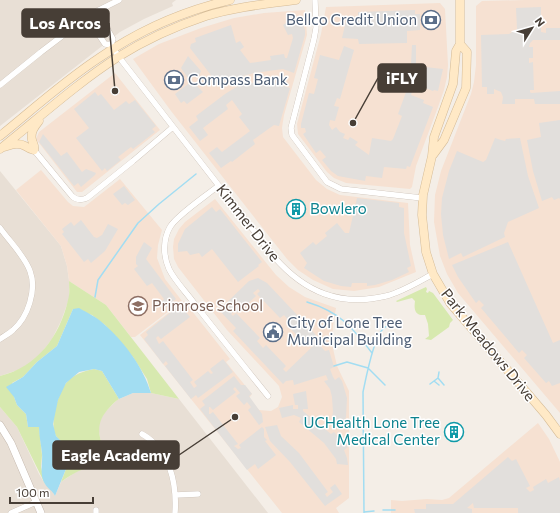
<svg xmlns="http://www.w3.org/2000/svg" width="560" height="513" viewBox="0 0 560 513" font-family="Commissioner,sans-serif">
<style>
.residential{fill:#e8dfd5}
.commercial{fill:#f6e1d2}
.green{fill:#d7e9af}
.parking{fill:#e2dfdc;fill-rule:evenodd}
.water{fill:#a2ddf2}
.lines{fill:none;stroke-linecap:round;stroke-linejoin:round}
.stream{stroke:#a2ddf2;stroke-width:1.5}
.minor-casing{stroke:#c3b7ac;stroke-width:6}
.tertiary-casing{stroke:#c3b7ac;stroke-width:8}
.secondary-casing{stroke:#d5bb96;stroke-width:9}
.minor{stroke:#fff;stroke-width:5.5}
.tertiary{stroke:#fff;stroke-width:7}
.secondary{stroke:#ffe9c6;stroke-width:8}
.labels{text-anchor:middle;stroke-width:3;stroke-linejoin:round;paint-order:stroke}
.service-label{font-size:15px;fill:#4e5e75;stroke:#fff;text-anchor:start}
.culture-label{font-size:15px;fill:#0d838f;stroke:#fff;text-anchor:start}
.street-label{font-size:15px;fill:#473e36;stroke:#fff}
.education-label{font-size:15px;fill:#785e54;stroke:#fff;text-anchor:start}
.leader{fill:none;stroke:#473e36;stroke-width:1.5}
.callout-dot{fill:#473e36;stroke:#fff;stroke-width:1.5}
.callout{fill:#473e36;stroke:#473e36;stroke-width:1.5}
.callout-label{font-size:16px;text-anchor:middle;font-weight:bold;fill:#fff}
</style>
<rect width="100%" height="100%" fill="#f4eee7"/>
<path class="residential" d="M0,0H176L172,3L173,6L144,19L120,32L0,126Z
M0,171L61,246L67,266L69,281V299L61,321L52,339L42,352L33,361L21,369L0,376Z
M133,393H151L179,399L268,513H0V407L17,427L39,474L45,484L52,490L55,496L61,482L79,470L93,467L103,449L100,438L98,425L104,413L117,400Z"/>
<path class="commercial" d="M525,0H560V413L458,293L447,274L440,256L434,222L435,195L441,171L471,94L474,82L476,65V6L482,1Z
M440,3L445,9L448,65L447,77L444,90L438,107L416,166L412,187L410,189L346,183L334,178L327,172L298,134L297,124L321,34L326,7Z
M305,10L307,35L284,115L282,128L283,137L316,180L327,189L340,195L408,203L410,245L416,272L379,287L354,291L333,289L313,280L298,270L287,259L171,111L133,59L159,44L201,28L234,18L264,13Z
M115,73L160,130L82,192H77L36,139L39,132Z
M41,170L68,202L73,206L84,207L88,204L120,179L162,230L158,245L157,258L165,279L182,301L135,337H131L106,305L69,281L67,266L61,246L16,190Z
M215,199L276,275L289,287L305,297L336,308L333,326L332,344L337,366L349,391V498L336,508L339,513H282L140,335L184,301L230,359L226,362L252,394L249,398L259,410L271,411L278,407L282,397L279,386L227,330L178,267L174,259L173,247L174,239L179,229L185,222Z
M538,423L549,439L560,462V513H391V500L402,501L427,499L442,500L449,498Z"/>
<path class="green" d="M69,281L106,305L179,399L151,393L147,379L133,357L105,325L92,315L73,309L57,346L37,362L23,377L12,383L14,397L17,405L26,414L28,427H39L42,455L41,467L45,484L17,427L0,407V376C37,367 60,336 68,300C70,294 69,287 69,281Z
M426,287L427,289L426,292L428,293L429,291L433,293L453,320L450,323L449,327L431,340L425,339L429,336L428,324L425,315C414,316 414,308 415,301L412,298L397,302L396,301Z
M94,369L102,371L119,399C115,401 113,404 110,407C91,426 101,443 110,464L108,470C85,466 80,469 61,482L66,469L77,459L79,451C72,447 60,443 56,436C49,424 58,392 67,382C74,374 84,371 94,369Z"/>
<path class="parking" d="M541,7V32L546,33V28H560V40H533L530,43L529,47H533V58H529V63L533,62L534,90H530V92L531,93L560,91V104H535L534,99H515V104H502L503,97L501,92L494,89V94H487V87H482L481,35L509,34L517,29L516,8Z
M415,10V14H420V30L407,31V43L359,44L358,39L342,38L346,21L353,24L358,23V12Z
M287,15L293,16L301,21L305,30V35L294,73L283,69L254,73L217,83L190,48L191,44L196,42L195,38L231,25L236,43L240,41L244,47L240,50L250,63L271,60L270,56L284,54L285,58H287L293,38L292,34L288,35L283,25L286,23Z
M412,45H416V66L443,69L438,91L434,90L433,91L413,83V78L409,77L411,64Z
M344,46L354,50L340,99L337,98L334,106L339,107L335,121L330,120L329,125L332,130L336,127L340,132L345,134L343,138L348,140L350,137L358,142L355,145L369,155L372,138L391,141L393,139L402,116L398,114L409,84L414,86L411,95L424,100L423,103L433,107L410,167L407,166L406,169L384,167L382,178L366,176L365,181L338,176L331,171L322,160L326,157L320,150L316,153L303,134L306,132L305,128H301V124L309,93L314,94L318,79L314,78L320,55L339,60Z
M188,56L201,71L199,76L188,78L181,68Z
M192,81L203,92L187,104L184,101L181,103L175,94Z
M270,82L290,88L279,126L274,125L253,140L255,144L232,162L231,161L221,168L209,153L217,147L222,152L250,131L239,117L242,114L232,100L226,105L228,109L203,128L208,135L200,141L189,127L198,120L196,116L225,94L238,86L251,83Z
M95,92L98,96L101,94L114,110L126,101L129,104L135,100L156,126L152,129L155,132L133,149L131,147L118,157L121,160L107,171L105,168L102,171L76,138L89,128L74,109Z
M560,120V199L559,198L554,200L552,197L542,201L533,171L527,140L541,137L539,123Z
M43,134L61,156L67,152L82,172L86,169L96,173L95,175L81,187L78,183L74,186L39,142Z
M495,138L501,140L505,141L506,139L520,138L528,176L539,208L508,222L504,233L505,237L463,257L461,253L449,259L443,235L441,214L442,198L449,171L457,151L483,162L486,160Z
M124,186L135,200L128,205L125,203L122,205L113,194Z
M357,198L399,203V207L404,208V233L411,266L407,268L409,272L392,280L375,285L367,286V283H352L351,287L341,286L324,281L304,268L307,263L300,253L313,242L316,245L327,236L325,233L337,223L345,233H349Z
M212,207L216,212L220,209L262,262L258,265L259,266L238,282L212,249L202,257L199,253L190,255L187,251L178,252V244L185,229Z
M81,220L94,237L97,238L102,235L108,224L118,229L105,251L91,263L88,259L84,262L62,234L64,232L62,229L71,222L74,226Z
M144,242L152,248L146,259L176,299L165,308L161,302L164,299L152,283L147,286L134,269L138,266L136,264V257Z
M508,242L553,343L560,340V383L552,386L549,381L546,383L524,358L527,355L522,350L519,353L481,308L484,305L479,300L476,303L458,277L452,265Z
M258,278L267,283L316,335L313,338L325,351L329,350L334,367L330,369L333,377L335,380L339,377L342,381L347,398L346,417L342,426L332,417L333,412L332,397L330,389L324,381L328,380L326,375L294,385L293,380L286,381L283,384L233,331L236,328L219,310L249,281ZM258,289L260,291L257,294L280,318L284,315L290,322L287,325L307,346L310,343L313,346L286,372L283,369L286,366L266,345L263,348L257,341L260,338L236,313L233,316L231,314L235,310L238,313L256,296L253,293Z
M180,305L190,317L161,339L158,336L156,338L159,344L163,341L193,380L190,382L194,388L197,386L194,382L208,371L211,374L213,373L210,369L223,359L233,372L198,398L196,395L191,399L165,366L168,364L166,361L163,364L144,339L148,335L146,332Z
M234,376L241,385H245L252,394L249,396L262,414L263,422L259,425L248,410L251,407L247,402L244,405L236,396L240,393L235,387L233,389L236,392L213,410L210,407H209V414H210L213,412L238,444L234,446L238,449L241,448L239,445L262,427L264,429V437L267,440L265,441L276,455L258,469L255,464L247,470L200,409L205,405L202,401Z
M306,391L308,409H303V411L331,434L334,432L348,447L344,450L347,458L348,465L337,464L336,459L324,443L299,422L301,418L294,415L282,418L279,408L293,405V409H298V405H295L293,394Z
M277,425L281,436L299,453L328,492L325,494L327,497L333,492L330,488L335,484L342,494L325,506L290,462L270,441L265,427Z
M508,457L512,461L516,459L530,486L526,488L530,492L534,490L533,487L546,479L548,483L559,477L560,481V513H518V508H474L473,503L467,508L472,509V513H415L414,509H426V504H453Z"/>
<path class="water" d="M79,308C88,313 98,318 105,325C125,343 143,367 151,393H133L119,399L102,371L94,369L79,372L66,383L58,400L53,424L56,436L62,442L79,451L77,459L66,469L55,496C53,491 48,489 45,484C39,475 43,463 42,453C41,444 39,436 39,427H28L26,414L17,405L14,397L6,387L23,377L37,362L57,346L73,309Z"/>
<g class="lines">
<path class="stream" d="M95,297L98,280L138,223L159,204L196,174
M307,302C340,312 352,327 372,353
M334,366L347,362L368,368L385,385
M439,372L438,378L444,385
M434,381L439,385
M430,384L438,378
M383,510H395
M364,512L374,511
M364,513L363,392C366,378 373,340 382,330C385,326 391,324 396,323"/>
<defs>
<path id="minor" d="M315,0L316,28L314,39L291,128L292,135L327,182L341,189L422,198
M113,48L122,61L275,258C305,292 340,307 386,296C402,292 418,282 433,274
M0,85L41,52L87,17L105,44L111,45L113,39L97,11L119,0
M34,150L72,196C77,201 82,200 87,198L133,161L173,127
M218,186C206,196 177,215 170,227C163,239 163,256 169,269C175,281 186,292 194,303C218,334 243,365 268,396
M0,228C10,242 24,255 30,271C37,290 28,317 13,330C9,334 4,336 0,339
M142,434C170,450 177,483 175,513
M176,495L198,494
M11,513L36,502
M96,513V510"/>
<path id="tertiary" d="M0,425L11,443L41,513"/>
<path id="secondary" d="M460,0V44L456,51L453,84L434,137L432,156L423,195L422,215L426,252L433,274L450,303L546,415L560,434
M0,136C32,110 64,81 99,58C138,31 183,11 230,0
M4,147C11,145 18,142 25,146C28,148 30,149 34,150C35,145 33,144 32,140C30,132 35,126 39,121
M0,149C39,118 76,84 118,57C145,40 176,26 206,16C235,7 266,4 296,0
M433,155L444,140L466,88L467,52L460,44"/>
</defs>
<use href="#minor" class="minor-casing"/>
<use href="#tertiary" class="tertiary-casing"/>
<use href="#secondary" class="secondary-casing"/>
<use href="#minor" class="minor"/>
<use href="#tertiary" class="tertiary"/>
<use href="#secondary" class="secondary"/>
</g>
<defs>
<symbol id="bank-ring" viewBox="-11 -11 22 22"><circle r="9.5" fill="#fff" stroke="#5c6f8a" stroke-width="1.5"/><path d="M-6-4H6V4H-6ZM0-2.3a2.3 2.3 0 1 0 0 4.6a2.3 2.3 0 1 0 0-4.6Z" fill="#5c6f8a"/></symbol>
<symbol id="building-ring" viewBox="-11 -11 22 22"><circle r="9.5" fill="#fff" stroke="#0f9aa8" stroke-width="1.5"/><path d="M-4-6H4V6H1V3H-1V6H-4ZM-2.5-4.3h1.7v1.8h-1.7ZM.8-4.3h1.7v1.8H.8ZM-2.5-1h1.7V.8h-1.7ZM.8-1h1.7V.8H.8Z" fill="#0f9aa8"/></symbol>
<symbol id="school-ring" viewBox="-11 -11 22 22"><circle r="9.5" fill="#fff" stroke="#8d6e63" stroke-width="1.5"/><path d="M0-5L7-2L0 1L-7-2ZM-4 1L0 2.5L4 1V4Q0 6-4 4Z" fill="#8d6e63"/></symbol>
<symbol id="civic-ring" viewBox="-11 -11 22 22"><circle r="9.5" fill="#fff" stroke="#5c6f8a" stroke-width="1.5"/><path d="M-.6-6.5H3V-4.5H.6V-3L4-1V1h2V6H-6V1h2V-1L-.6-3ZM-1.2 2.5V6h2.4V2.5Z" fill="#5c6f8a"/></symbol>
</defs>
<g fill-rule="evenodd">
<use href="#bank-ring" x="420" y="9" width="22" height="22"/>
<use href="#bank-ring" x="163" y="69" width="22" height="22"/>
<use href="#building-ring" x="285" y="198" width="22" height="22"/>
<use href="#school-ring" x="127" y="295" width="22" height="22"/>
<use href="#civic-ring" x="262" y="321" width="22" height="22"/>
<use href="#building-ring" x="443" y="421" width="22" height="22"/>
</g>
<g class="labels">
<g class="service-label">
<text x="417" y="25" text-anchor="end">Bellco Credit Union</text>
<text x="188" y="85">Compass Bank</text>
<text x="287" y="328">City of Lone Tree<tspan x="287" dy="17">Municipal Building</tspan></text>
</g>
<g class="culture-label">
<text x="310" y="214">Bowlero</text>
<text x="440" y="428" text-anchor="end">UCHealth Lone Tree<tspan x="440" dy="17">Medical Center</tspan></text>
</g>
<g class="street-label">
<text transform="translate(248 223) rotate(52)" y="5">Kimmer Drive</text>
<text transform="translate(488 345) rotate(51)" y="5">Park Meadows Drive</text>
</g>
<g class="education-label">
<text x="152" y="311">Primrose School</text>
</g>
</g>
<path class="leader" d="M115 91L109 23M353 123L378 78M235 417L179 455"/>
<g class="callout-dot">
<circle cx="115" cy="91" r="4"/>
<circle cx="353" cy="123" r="4"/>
<circle cx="235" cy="417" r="4"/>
</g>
<g class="callout">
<rect x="22" y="9" width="87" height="28" rx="4"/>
<rect x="378" y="64" width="48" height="28" rx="4"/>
<rect x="53" y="441" width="126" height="28" rx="4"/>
</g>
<g class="callout-label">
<text x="65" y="29">Los Arcos</text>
<text x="402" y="84">iFLY</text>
<text x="116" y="461">Eagle Academy</text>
</g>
<g transform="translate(532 28) rotate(53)" stroke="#ffffff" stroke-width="3" paint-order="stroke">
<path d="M0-3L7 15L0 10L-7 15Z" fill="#473e36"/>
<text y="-6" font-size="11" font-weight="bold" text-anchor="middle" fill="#473e36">N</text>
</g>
<path d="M10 497v6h83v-6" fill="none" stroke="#473e36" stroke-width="2"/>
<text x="16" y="497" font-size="12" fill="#473e36" stroke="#ffffff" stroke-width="3" paint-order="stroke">100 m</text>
</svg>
